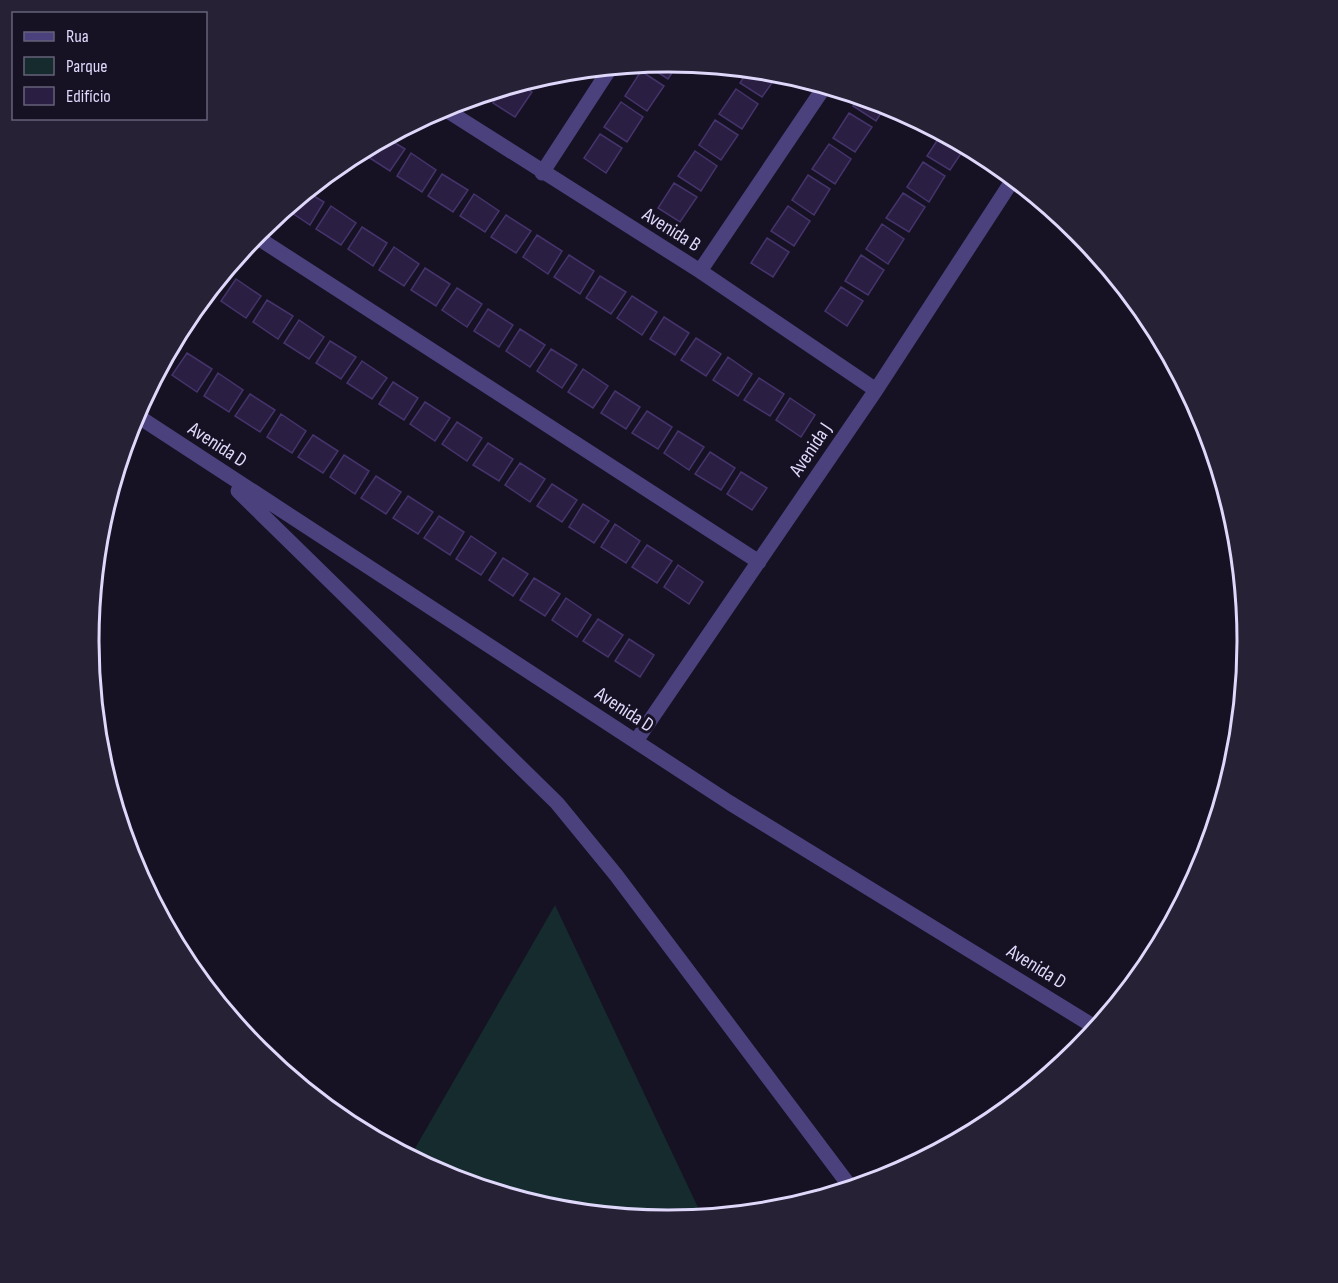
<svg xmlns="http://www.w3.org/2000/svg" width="1338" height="1283" viewBox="0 0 1338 1283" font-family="'Sofia Sans Condensed',sans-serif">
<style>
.green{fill:#152b2d}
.building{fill:#2a1f42;stroke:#45346c;stroke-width:1.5}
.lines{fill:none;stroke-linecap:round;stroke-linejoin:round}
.minor{stroke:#4a417d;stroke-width:15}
.labels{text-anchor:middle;stroke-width:6;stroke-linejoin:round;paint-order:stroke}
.street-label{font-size:20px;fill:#dfd8fb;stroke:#161123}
.rim{fill:none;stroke:#dfd8fb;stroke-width:3}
</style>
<rect width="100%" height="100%" fill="#161123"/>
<path class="green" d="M555,905L703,1218C607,1228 495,1203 410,1157Z"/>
<path class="building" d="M669,62H679L668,79L646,65Z
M749,69L779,73L762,97L740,83Z
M641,71L664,86L647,111L625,96Z
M542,77L536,86L528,81Z
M519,84L532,92L515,117L493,103L502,89Z
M736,89L758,104L742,129L719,114Z
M860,96L887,104L876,121L853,106Z
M621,102L643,117L627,142L604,127Z
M849,113L872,127L855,152L833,138Z
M715,120L738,135L721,160L699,145Z
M942,133L966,146L950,170L927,156Z
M600,134L622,148L606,173L584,158Z
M387,138L405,149L390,171L365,155L371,147Z
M829,144L851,159L835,184L812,169Z
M695,151L717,166L701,191L678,176Z
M411,153L436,170L422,192L397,176Z
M923,162L945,176L929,202L907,187Z
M442,174L468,190L453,212L428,196Z
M808,175L830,189L814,215L792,200Z
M674,183L697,197L680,222L658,208Z
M307,192L324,202L310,225L286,209Z
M903,193L925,207L909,232L886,218Z
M474,194L499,211L485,232L460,216Z
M331,206L356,223L341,245L316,229Z
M788,206L810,221L794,246L771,231Z
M506,215L531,231L516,253L491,237Z
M882,224L904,239L888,264L866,249Z
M362,227L387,243L373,266L348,249Z
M537,235L562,251L548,274L523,257Z
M767,238L789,252L773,277L751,263Z
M394,247L419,264L404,286L379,270Z
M569,255L594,271L580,294L554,277Z
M861,255L884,270L868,295L845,281Z
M425,268L450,284L436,306L411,290Z
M225,273L230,275L215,297L208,293Z
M600,276L626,292L611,314L586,298Z
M236,279L261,296L246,318L221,301Z
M841,287L863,301L847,326L825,311Z
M457,288L482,304L467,327L442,310Z
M632,296L657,312L642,335L617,318Z
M267,300L293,316L278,339L253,322Z
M488,309L513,325L499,347L474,331Z
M664,317L689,333L675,355L650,339Z
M299,320L324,337L309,359L284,343Z
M520,329L545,345L530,367L506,351Z
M696,338L721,354L706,376L681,360Z
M330,341L356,357L341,379L316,363Z
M173,344L181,349L166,371L161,368Z
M551,349L577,365L562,388L537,371Z
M187,353L212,369L197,392L172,375Z
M728,357L752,374L738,396L713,380Z
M362,361L387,378L372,399L347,383Z
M583,369L608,386L593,408L568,392Z
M218,373L243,390L229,412L204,396Z
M759,378L784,394L770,416L744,400Z
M393,382L418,398L404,420L379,404Z
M615,391L640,407L626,429L601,413Z
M250,394L275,410L260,432L235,416Z
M790,398L815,415L801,437L776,420Z
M425,402L450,418L435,441L410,424Z
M647,411L672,427L658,449L632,433Z
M281,414L306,431L292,453L267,437Z
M457,422L482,438L467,461L442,444Z
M678,431L704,447L689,470L664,453Z
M313,435L338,451L323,473L298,457Z
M488,443L513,459L499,481L473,465Z
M710,452L735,468L721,490L695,474Z
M344,455L369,471L355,494L330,477Z
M520,463L545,479L530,502L505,485Z
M741,472L767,488L752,510L727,494Z
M376,476L401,492L386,514L361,498Z
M552,484L577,500L562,522L537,506Z
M408,496L433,512L418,534L393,518Z
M583,504L609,521L594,543L569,527Z
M439,516L464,532L450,555L424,538Z
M615,524L640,541L626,563L601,547Z
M471,536L496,553L481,575L456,559Z
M647,545L672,561L657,583L632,567Z
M503,558L528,574L513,596L489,580Z
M678,565L703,582L689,604L664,587Z
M534,578L560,594L545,616L520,600Z
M566,598L591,615L577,637L552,620Z
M598,619L623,635L608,657L583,641Z
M629,639L654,655L640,677L615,661Z"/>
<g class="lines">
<path class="minor" d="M443,108L700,271L876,390
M542,173L611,67
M255,236L759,562
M700,271L825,86
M136,415L730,803L1098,1029
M238,491L557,803L616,875L852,1189
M636,741L876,390L1014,178"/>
</g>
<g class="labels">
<g class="street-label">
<text transform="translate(672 229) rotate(32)" y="7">Avenida B</text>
<text transform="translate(218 444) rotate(33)" y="7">Avenida D</text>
<text transform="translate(810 449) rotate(-56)" y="7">Avenida J</text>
<text transform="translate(625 709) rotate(33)" y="7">Avenida D</text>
<text transform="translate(1037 966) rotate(32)" y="7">Avenida D</text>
</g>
</g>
<path d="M0 0H1338V1283H0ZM99 641a569 569 0 1 1 1138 0a569 569 0 1 1-1138 0Z" fill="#262134" fill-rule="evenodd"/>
<path class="rim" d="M99 641a569 569 0 1 1 1138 0a569 569 0 1 1-1138 0Z"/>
<rect x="12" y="12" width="195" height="108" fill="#161123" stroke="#666179" stroke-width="1.5"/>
<rect x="24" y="32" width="30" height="9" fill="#4a417d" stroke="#666179" stroke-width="1.5"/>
<text x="66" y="42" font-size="18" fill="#dfd8fb">Rua</text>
<rect x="24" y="57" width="30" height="18" fill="#152b2d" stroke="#666179" stroke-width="1.5"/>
<text x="66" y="72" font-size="18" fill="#dfd8fb">Parque</text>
<rect x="24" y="87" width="30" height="18" fill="#2a1f42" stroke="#666179" stroke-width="1.5"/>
<text x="66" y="102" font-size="18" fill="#dfd8fb">Edifício</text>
</svg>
